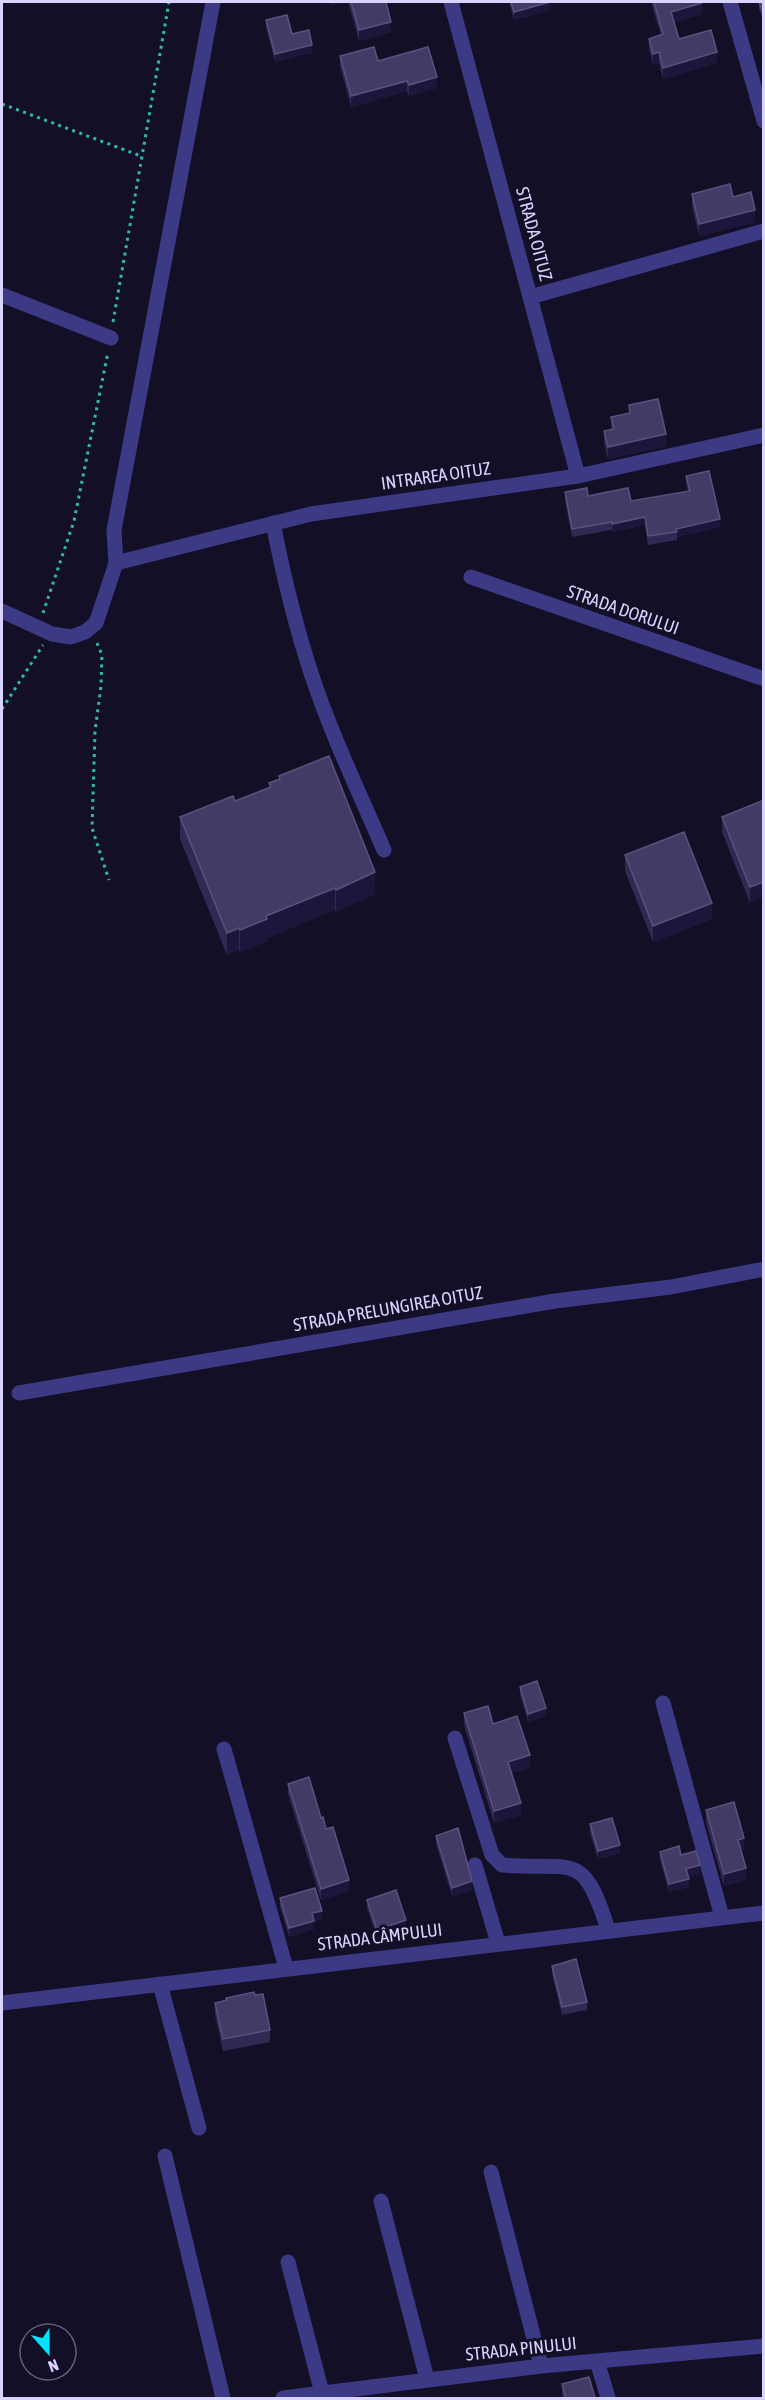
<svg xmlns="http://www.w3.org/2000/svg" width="765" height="2400" viewBox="0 0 765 2400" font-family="'Asap Condensed',sans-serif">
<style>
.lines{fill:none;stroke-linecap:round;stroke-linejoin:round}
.path{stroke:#2fb8b0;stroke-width:3;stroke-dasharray:3 4.5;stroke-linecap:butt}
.minor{stroke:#3d3a85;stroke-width:15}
.wall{fill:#312854}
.shaded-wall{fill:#1d163a}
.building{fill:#433a66;stroke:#5a527e;stroke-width:1.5}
.labels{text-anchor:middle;stroke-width:6;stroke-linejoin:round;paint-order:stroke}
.street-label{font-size:18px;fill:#d9d4ff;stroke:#130f26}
</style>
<rect width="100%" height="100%" fill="#130f26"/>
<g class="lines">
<path class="path" d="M2,104L141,156
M113,322L169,2
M43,613L74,521L108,352
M97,643L102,655L101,686L95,731L92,828L109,880
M2,709L43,645"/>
<path class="minor" d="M451,2L578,476
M730,2L764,121
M2,295L111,338
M530,297L764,231
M273,523C283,574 295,624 311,673C331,734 359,792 384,850
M116,563L311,514L578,476L764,435
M471,577L764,679
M2,611L52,634L71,637L85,632L96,623L116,563L114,530L213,2
M19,1393L555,1301L671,1287L764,1269
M663,1703L722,1917
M455,1738L492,1855L502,1865C573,1871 583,1848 608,1930
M224,1749L286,1968
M475,1865L498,1943
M160,1984L199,2128
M2,2003L764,1913
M165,2156L223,2398
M491,2172L541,2366
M381,2201L427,2379
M288,2262L322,2393
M597,2361L608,2398
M283,2398L541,2366L764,2346"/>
</g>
<path class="wall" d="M330,2H386L391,32L359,41L348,2L331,5Z
M509,2H550V10L514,20Z
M652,2H702V14L674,22L679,39L717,63L663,79L659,63L653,65L649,49V39L661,35L652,6Z
M759,2H764V23L759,9Z
M266,20L312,53L275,62L266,28Z
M340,56L378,61L437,88L409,96L407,91L351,107L340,66Z
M692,194L733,197L755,222L699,236L692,206Z
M629,405L666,446L608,459L604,443V431L611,430V417L629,413Z
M686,476L720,527L677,537V540L648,545L645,525L612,532V530L572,537L565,500V492L588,496L631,501L688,491L686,484Z
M279,776L375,894L336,912L335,910L267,938V941L240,952L239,950L227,955L180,839V817L235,801L269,787V783L279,779Z
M764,800L750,903L722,832V817Z
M625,855L712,919L653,942L625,871Z
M520,1687L546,1716L528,1722L520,1695Z
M464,1713L493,1724L530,1768L512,1773L521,1815L494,1823L464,1725Z
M288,1784L321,1818L349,1891L321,1900L288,1794Z
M706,1810L744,1850L741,1851L746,1880L724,1886L706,1823Z
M590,1824L620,1853L598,1859L590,1833Z
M436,1836L472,1890L452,1896L436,1844Z
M660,1852L681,1855L700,1874L688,1877L689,1887L669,1892L660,1860Z
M280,1898L322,1919L314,1921V1929L289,1937L280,1907Z
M367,1900L406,1929L377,1938L367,1908Z
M552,1966L587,2002V2010L562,2015L552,1974Z
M255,1995L270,2030V2042L223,2051L215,2015V2003L226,2001V1998Z
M562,2384L595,2398H563L562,2393Z"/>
<path class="shaded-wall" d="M331,2H348L331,5Z
M550,2V10L514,20V12Z
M702,3V14L671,23V12Z
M391,22V32L359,41V30Z
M312,45V53L275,62V54Z
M659,52V63L653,65V54Z
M717,52V63L663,79V68Z
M437,77V88L409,96V85Z
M407,81V91L351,107V96Z
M755,210V222L699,236V224Z
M666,434V446L608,459V447Z
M645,517V525L612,532V524Z
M720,519V527L677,537L676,529Z
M375,872V894L336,912V890Z
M764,882V897L750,903V887Z
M335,888V910L267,938V941L240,952V930L266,916Z
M712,903V919L653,942V926Z
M239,928V950L227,955V933Z
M546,1708V1716L528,1722V1714Z
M530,1755V1768L508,1774V1762Z
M521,1803V1815L494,1823V1811Z
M744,1838V1850L738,1852V1840Z
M620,1845V1853L598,1859V1851Z
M700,1865V1874L686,1877V1869Z
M746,1868V1880L724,1886V1874Z
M689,1879V1887L669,1892V1884Z
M349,1880V1891L321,1900V1889Z
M472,1881V1890L452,1896V1888Z
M322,1911V1919L314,1921V1929L289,1937V1928L312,1913Z
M406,1920V1929L377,1938V1930Z"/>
<path class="building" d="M351,2H386L391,22L359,30Z
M511,2H550L514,12Z
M654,2H702V3L671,12L679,39L711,30L717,52L663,68L659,52L653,54L649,39L663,34Z
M759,2H764V15Z
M287,15L292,34L309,30L312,45L275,54L266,20Z
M374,47L378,61L428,47L437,77L409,85L407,81L351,96L340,56Z
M730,184L733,197L751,192L755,210L699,224L692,194Z
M658,399L666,434L608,447L604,431L614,429L611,417L630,413L629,405Z
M709,471L720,519L676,529L677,532L648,536L645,517L612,524V522L572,529L565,492L587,488L588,496L628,488L631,501L690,491L686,476Z
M329,756L375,872L336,890L335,888L266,916L267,919L240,930L239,928L227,933L180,817L233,796L235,801L271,787L269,783L280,779L279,776Z
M764,800V882L750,887L722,817Z
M684,832L712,903L653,926L625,855Z
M537,1681L546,1708L528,1714L520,1687Z
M488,1706L493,1724L517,1716L530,1755L508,1762L521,1803L494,1811L464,1713Z
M309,1777L321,1818L323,1817L326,1829L333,1827L349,1880L321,1889L288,1784Z
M734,1802L744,1838L738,1840L746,1868L724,1874L706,1810Z
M612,1818L620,1845L598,1851L590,1824Z
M458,1828L472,1881L452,1888L436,1836Z
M679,1846L681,1855L696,1851L700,1865L686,1869L689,1879L669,1884L660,1852Z
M315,1888L322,1911L312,1913L314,1921L289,1928L280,1898Z
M396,1890L406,1920L377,1930L367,1900Z
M576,1959L587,2002L562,2007L552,1966Z
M254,1992L255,1995L263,1994L270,2030L223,2039L215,2003L227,2000L226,1998Z
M589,2377L595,2398H566L562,2384Z"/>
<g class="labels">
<g class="street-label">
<text transform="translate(534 234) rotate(75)" y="6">STRADA OITUZ</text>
<text transform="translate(436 476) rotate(-8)" y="6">INTRAREA OITUZ</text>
<text transform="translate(623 610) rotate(19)" y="6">STRADA DORULUI</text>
<text transform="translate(388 1309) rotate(-10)" y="6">STRADA PRELUNGIREA OITUZ</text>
<text transform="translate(380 1937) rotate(-7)" y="6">STRADA CÂMPULUI</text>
<text transform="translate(521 2349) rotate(-6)" y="6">STRADA PINULUI</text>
</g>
</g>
<rect width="765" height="2400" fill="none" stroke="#d9d4ff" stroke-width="6"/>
<g transform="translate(48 2352) rotate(159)"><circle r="28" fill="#130f26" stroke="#625e7d" stroke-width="1.5"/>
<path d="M0-4.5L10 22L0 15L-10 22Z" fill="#00e5ff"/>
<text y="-9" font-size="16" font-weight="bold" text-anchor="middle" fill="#d9d4ff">N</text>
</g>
</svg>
